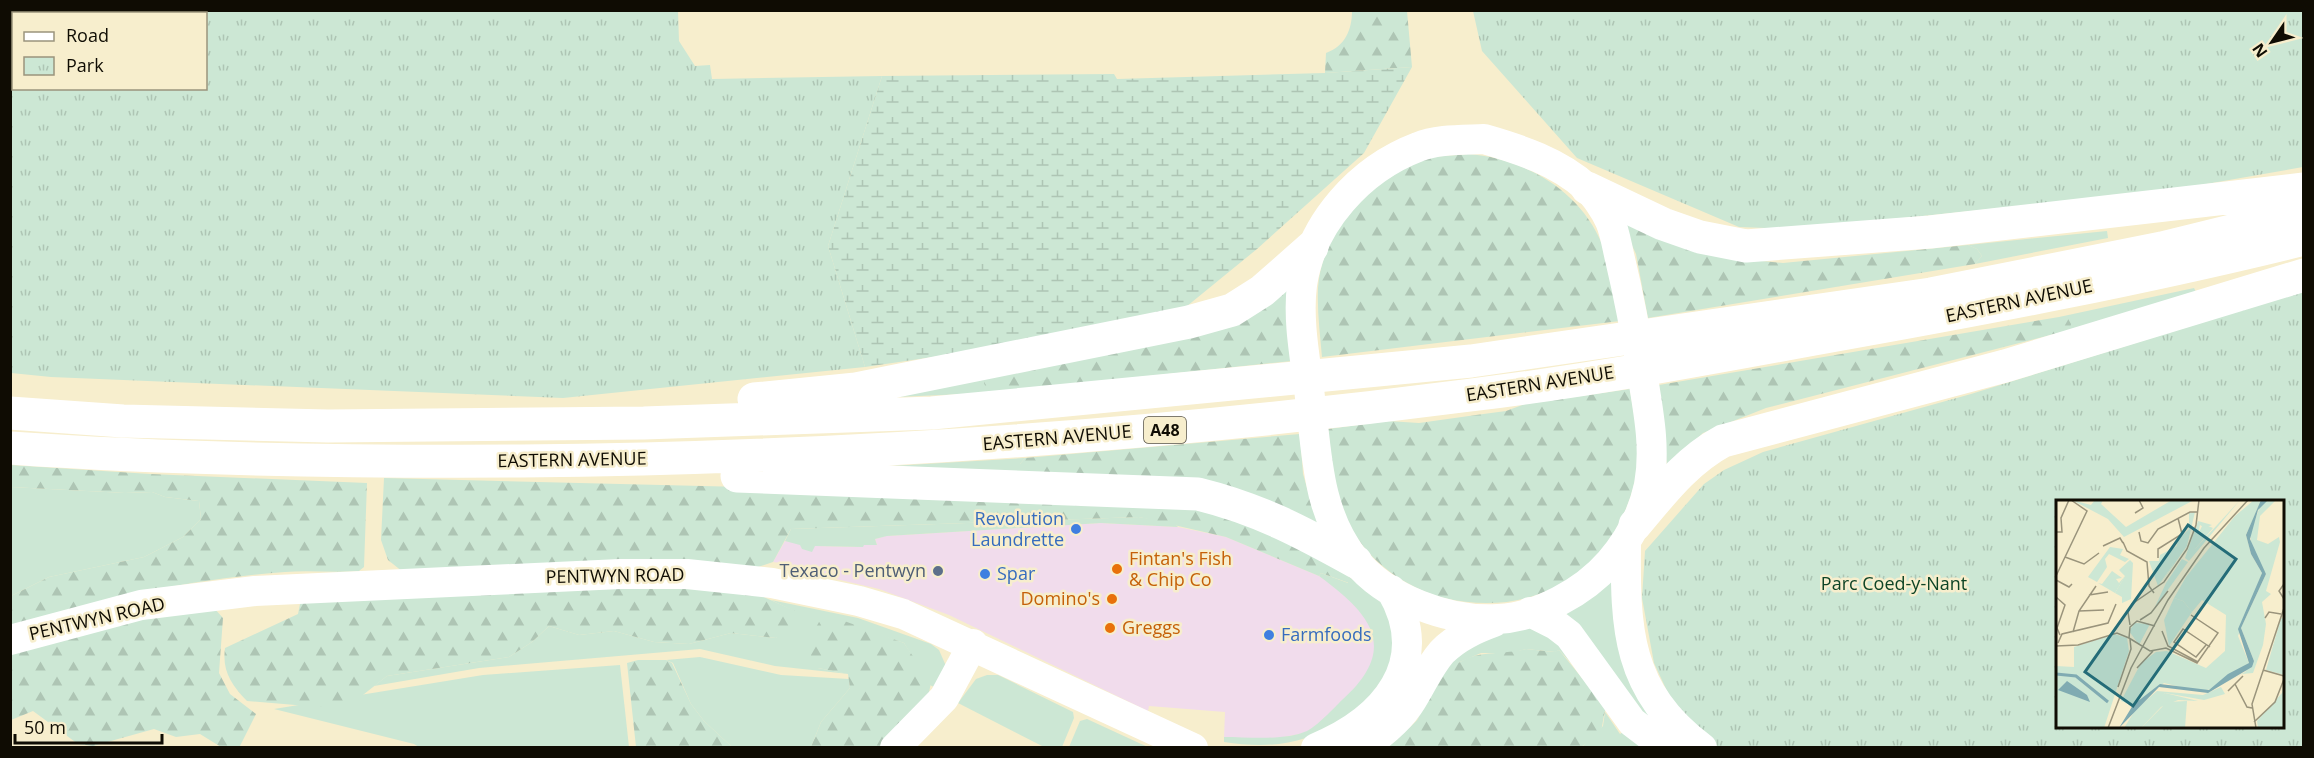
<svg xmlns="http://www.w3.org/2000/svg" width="2314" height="758" viewBox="0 0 2314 758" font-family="'Open Sans',sans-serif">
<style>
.commercial{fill:#f1dcec}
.grass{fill:#cce7d4}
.forest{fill:url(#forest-firs)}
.wetland{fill:url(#wetland-marsh)}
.park{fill:url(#park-tufts);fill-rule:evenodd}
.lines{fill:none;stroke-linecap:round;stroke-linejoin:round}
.minor{stroke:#fff;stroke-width:30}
.highway{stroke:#fff;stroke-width:33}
.shop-dot{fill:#3f7fe0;stroke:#f7eecd;stroke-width:2}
.food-dot{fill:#e8710a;stroke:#f7eecd;stroke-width:2}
.service-dot{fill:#5c6f8a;stroke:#f7eecd;stroke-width:2}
.labels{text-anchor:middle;stroke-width:5;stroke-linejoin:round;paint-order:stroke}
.shield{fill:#f7eecd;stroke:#555040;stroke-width:1.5}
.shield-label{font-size:16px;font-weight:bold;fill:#0f0c03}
.street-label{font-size:18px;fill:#0f0c03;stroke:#f7eecd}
.shop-label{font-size:18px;fill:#366cbe;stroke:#f7eecd;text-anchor:start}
.food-label{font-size:18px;fill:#c56008;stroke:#f7eecd;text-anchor:start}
.service-label{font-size:18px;fill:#4e5e75;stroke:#f7eecd;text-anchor:end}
.park-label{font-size:18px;fill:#0e4426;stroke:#f7eecd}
.inset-river{fill:none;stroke:#80abb2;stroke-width:3}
.inset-road{fill:none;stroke:#9a947c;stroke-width:1.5}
.view{fill:#246c78;fill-opacity:0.15;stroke:#246c78;stroke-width:3}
.inset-edge{fill:none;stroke:#0f0c03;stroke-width:3}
</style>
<defs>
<pattern id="forest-firs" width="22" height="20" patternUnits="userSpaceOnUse" patternTransform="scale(1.5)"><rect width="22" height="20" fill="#cce7d4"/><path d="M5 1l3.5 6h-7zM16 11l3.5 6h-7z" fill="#aec5b4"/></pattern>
<pattern id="wetland-marsh" width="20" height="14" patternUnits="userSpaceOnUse" patternTransform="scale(1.5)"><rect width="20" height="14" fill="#cce7d4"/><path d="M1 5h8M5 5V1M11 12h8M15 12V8" fill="none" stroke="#aec5b4"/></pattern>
<pattern id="park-tufts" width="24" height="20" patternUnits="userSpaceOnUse" patternTransform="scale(1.5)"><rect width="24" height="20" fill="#cce7d4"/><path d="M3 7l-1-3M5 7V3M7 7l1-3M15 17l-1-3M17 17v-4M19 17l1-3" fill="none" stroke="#aec5b4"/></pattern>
</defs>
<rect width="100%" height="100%" fill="#f7eecd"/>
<path class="commercial" d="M1101,523L1178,527L1226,537L1319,576L1373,606L1377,679L1310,732L1279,738H1224L1225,712L1149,706L1148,711L949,615L879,589L810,573V567L773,562L785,541L815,546L862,547L863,545H877L875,539L886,536Z"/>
<path class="grass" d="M2107,231L2108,238L1975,264L1982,256L1977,249L1968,245Z
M2194,288L2196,292L2070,330L2059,317Z
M985,379L988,393L896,397Z
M1025,458L1020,464V472L891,466Z
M11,487L125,493L152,492L165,497L199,501L201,519L183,537L144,557L49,577L11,596Z
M1139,517L1174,523L1178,527L1101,523L887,536L875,539L877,545H864L863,547L815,546L812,552L802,549L800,545L785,541L791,529Z
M1321,573L1348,583V576C1359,584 1373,591 1381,601C1411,641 1385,689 1351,717C1341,726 1319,734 1306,738C1279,747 1251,746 1224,742V737C1249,737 1284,741 1307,731C1316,727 1334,708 1342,700C1400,648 1371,614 1319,576Z
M1610,578L1648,712L1654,729L1566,618L1567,610Z
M771,600L858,618L931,644L939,650L946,666L936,688L930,685L904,643L868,631L818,668L849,674L775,666L700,649L479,668L374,686L387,676L509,657L532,642L549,626L579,635L614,631L654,642L689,644L731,633L776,638L802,615Z
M1529,628L1558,640L1572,664L1559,650L1555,652L1526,649L1512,653H1481L1460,662L1433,684L1420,716L1396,738L1435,672L1478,635Z
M700,657L781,675L849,679L850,688L821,722L811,747H732L704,721L691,704L673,663L666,660Z
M620,665L629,747H419L414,744L274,709L483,675Z
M987,675H998L1073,712L1074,718L1062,747H1044L958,703L976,679Z
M1605,712L1620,734L1626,730L1644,748H1581L1603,726Z
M1087,719L1139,743L1148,747H1069L1080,721Z"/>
<path class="forest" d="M1352,11H1407L1412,67L1325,73L1326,53C1345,46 1352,30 1352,11Z
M1468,154C1524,158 1580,190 1602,244C1612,268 1614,296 1620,321L1322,357C1320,334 1317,311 1318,288C1322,232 1363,185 1414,163C1430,155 1451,156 1468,154Z
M1620,220L1730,258L1783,263L1968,245L1977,249L1982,256L1975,264L1648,318L1636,254Z
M1287,286L1292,361L988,393L984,383L985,379Z
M2059,317H2067L2071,324L2070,330L1766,408L1703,433L1667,467L1659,385Z
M1630,389C1633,413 1641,441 1638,465C1623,564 1542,621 1444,598C1406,588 1369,562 1350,526C1334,496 1332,461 1328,429L1388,421L1419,423L1476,415L1506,411L1525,404Z
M1300,434L1303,474L1320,532L1020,472V464L1025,458Z
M10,465L150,474L367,483L364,567L359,571C334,573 309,570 285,572C191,579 100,599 11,626V596L49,577L144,557L183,537L201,519L199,501L165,497L152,492L125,493L11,487Z
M384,478L1137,497L1251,521L1348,576L1349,583L1321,573L1319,576L1226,537L1139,517L791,529L773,562L758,567L403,572L388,560L381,540Z
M737,585L802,614V619L793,630L776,638L731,633L689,644L654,642L614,631L579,635L549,626L532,642L509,657L387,676L354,702L319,707L247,701C231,684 222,671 225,648L298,614L302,594Z
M214,608L223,618L219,673L230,694L256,714L239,748L221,747L200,734L176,737L154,729L93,746L78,744L33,711L11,720V649L52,634Z
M828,615L904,643L931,683L927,702L890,747H811L821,722L850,688L848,674L818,668L811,660L810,638L819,622Z
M1526,649L1554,652L1559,650L1582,678L1587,677L1607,704C1598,733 1609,729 1581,747L1375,748C1387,742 1415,728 1420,715C1428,692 1439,673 1462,661C1482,650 1504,655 1526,649Z
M638,660H666L672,663L691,704L704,721L732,747H636L627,663Z"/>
<path class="wetland" d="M1412,67L1364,153L1257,249L1181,311L1041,341L865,367L828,246L882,76L1114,74L1117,79L1325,73Z"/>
<path class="park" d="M11,10L678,11L679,41L695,66L710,65L712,79L882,76L828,246L865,367L563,398L51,377L11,373ZM14,14H206V88H14Z
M1473,11H2303V167L2166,191L1797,229L1739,227L1577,158L1482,51Z
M2303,291V747H1717L1688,723L1673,704L1654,663L1642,598L1645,551L1704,484L1724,470L1763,452L1971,394ZM2058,502H2282V726H2058Z"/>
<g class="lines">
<path class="minor" d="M1484,139C1519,149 1559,162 1587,188C1595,195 1605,210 1610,221C1615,232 1617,247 1620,259C1629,297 1636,334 1642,372C1648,410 1656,447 1649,485C1643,514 1629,540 1610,562C1584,592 1538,617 1498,619C1448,622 1386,599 1354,559C1319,514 1317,460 1311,406C1307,367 1297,324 1302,285C1311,223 1360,169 1418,147C1437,139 1463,140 1484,139Z
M1626,541C1625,628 1626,691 1702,748
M1530,612L1556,625L1569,635L1632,722L1666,748
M10,640L141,605L255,591L620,574H687L772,583L859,601L903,614L1193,748
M895,748L944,698L973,644
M1316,748C1384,720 1434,663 1391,590
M1361,748C1381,735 1400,720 1412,700C1422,684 1429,667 1442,652C1457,637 1475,629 1494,622"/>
<path class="highway" d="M1587,188L1663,224L1700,237L1746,246L1930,232L2304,189
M754,399L856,389L1189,322L1232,310L1262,291L1312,247
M10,413L123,421L328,426L644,423L932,413L1471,361L1931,294L2162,248L2304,213
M10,448C181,460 350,462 521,461C839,458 1155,436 1471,395C1586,381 1700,360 1814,339C1978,310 2142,279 2304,239
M737,476L1198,494C1259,509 1302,532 1356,562
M1635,525C1662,493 1686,461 1723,441L2005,366L2304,275"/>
</g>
<g class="shop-dot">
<circle cx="1076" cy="529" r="6"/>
<circle cx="985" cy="574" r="6"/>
<circle cx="1269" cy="635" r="6"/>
</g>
<g class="food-dot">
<circle cx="1117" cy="569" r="6"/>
<circle cx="1112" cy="599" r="6"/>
<circle cx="1110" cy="628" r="6"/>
</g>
<circle class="service-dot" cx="938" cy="571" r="6"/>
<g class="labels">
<rect class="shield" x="1144" y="417" width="42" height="26" rx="4.5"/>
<g class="shield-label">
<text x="1165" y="436">A48</text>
</g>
<g class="street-label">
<text transform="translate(2019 301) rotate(-12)" y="6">EASTERN AVENUE</text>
<text transform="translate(1540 384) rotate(-9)" y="6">EASTERN AVENUE</text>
<text transform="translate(1057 438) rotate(-5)" y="6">EASTERN AVENUE</text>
<text transform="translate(572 460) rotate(-1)" y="6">EASTERN AVENUE</text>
<text transform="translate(615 576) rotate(-1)" y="6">PENTWYN ROAD</text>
<text transform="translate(97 619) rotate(-13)" y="6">PENTWYN ROAD</text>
</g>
<g class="shop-label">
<text x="1064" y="525" text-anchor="end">Revolution<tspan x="1064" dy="21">Laundrette</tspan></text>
<text x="997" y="580">Spar</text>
<text x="1281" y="641">Farmfoods</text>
</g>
<g class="food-label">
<text x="1129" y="565">Fintan's Fish<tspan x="1129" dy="21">&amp; Chip Co</tspan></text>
<text x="1100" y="605" text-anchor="end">Domino's</text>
<text x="1122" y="634">Greggs</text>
</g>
<g class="service-label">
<text x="926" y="577">Texaco - Pentwyn</text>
</g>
<g class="park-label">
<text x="1894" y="590">Parc Coed-y-Nant</text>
</g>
</g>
<g transform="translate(2056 500)">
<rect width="228" height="228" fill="#f7eecd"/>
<path d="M147,24L157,28L139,49L138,43ZM123,45L116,66L102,86L93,61H103L104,55ZM54,47L67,49L64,55L73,59L69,62L53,54L49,59L51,67L41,82L32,77ZM56,71L66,78L60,79L63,83L69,76L59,93L42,83L46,84ZM225,118L228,119V175L210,170ZM18,151H29V172H18ZM228,181V228H202L201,221L226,193Z" fill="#cce7d4"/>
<path d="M16,0L35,5L39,0H47L45,4L70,27L116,0H138L68,37L52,19ZM184,0L133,61L129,58L142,21L156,25L149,28L144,25L139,49ZM212,0H220L204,16L201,40L212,44L223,37L224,42L210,91L215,94L206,102L210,124L207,145L197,173L186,174L166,185L189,172L198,161L185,128L210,74L196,48L194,34L204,6ZM139,12L131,46L105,83L116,66L122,40L133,29V13ZM126,59L132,62L98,109L110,83ZM74,60L77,63L75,99L66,103V97L59,93L69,76L63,70ZM79,123L94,124L83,145L73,131ZM109,193L142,201L122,200L105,207L85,228H74L81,216Z" fill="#cce7d4"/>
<path d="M118,98L127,101L136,112L113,146L108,120Z" fill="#cce7d4"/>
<path d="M198,0L205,1L190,35L195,54L206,73L182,136L193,163L158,189L141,191L108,183L77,205L65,201L85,163L100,152L111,151L150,168L169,151L170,115L146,100L136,112L127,101L118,98L130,77L179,16ZM59,134L71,138L73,151L48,228H4L0,225V166L18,167V172H29V151H18V147ZM165,187L169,194L148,200L109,193L78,228H68L80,209L101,191L147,195ZM131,201L129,228H85L111,202Z" fill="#cce7d4"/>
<path d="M205,0H212L202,10L194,39L210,74L185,128L198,161L196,167L152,193L103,187L63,228L77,205L104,184L153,190L172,174L193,163L182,129L206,73L195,54L190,35ZM11,181L31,195L34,202L2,190Z" fill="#80abb2"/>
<path class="inset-river" d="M0,174L20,176L52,202"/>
<path class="inset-road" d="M79,13L87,8L83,0M0,32H6L5,18L13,0M83,32L85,41L92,43L102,29L134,12H142M67,42L71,51L91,62L93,86L98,93M47,46L64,38L67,43M9,57L28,64L43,53M102,58V49L126,34L122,18M0,76L31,11L15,0M0,80L13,87L16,84M228,84L223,91L228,99M33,95L52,92M0,97L9,105L1,128L4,135M23,111L48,110M209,118L213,112L225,114M84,120L95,113L112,91M74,125L72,112L76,104L108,82L131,49L140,25L143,0M99,126L81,121L74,127L73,138L94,151L110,148L141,163L162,133L135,115M106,131L112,146L142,162M17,132L23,111L40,86M2,143L6,134L52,123L60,104M150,145L140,157L118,142L127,129L154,147M0,146L22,145L61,133L73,138M81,168L97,151M207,170L228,176M179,184L191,207L196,208M62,187L75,149L74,139M172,191L187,176M198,222L219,202L228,179M52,228L75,168L112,100L148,48L192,0M200,228L196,204L228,108"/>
<path class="view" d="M132,25L180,59L77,206L29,172Z"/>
<rect width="228" height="228" class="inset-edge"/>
</g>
<rect width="2314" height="758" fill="none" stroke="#0f0c03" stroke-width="24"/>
<rect x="12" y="12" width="195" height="78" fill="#f7eecd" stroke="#9a947c" stroke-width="1.5"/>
<rect x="24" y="32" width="30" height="9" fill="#ffffff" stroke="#9a947c" stroke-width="1.5"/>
<text x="66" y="42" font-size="18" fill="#0f0c03">Road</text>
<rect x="24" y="57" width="30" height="18" fill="url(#park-tufts)" stroke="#9a947c" stroke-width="1.5"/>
<text x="66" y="72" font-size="18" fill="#0f0c03">Park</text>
<g transform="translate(2272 42) rotate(235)" stroke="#f7eecd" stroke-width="4.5" paint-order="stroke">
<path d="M0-4.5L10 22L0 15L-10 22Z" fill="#0f0c03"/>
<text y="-9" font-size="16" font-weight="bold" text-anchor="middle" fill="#0f0c03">N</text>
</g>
<path d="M15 734v9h147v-9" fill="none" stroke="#0f0c03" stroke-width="3"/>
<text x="24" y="734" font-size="18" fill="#0f0c03" stroke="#f7eecd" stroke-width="4.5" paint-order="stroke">50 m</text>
</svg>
